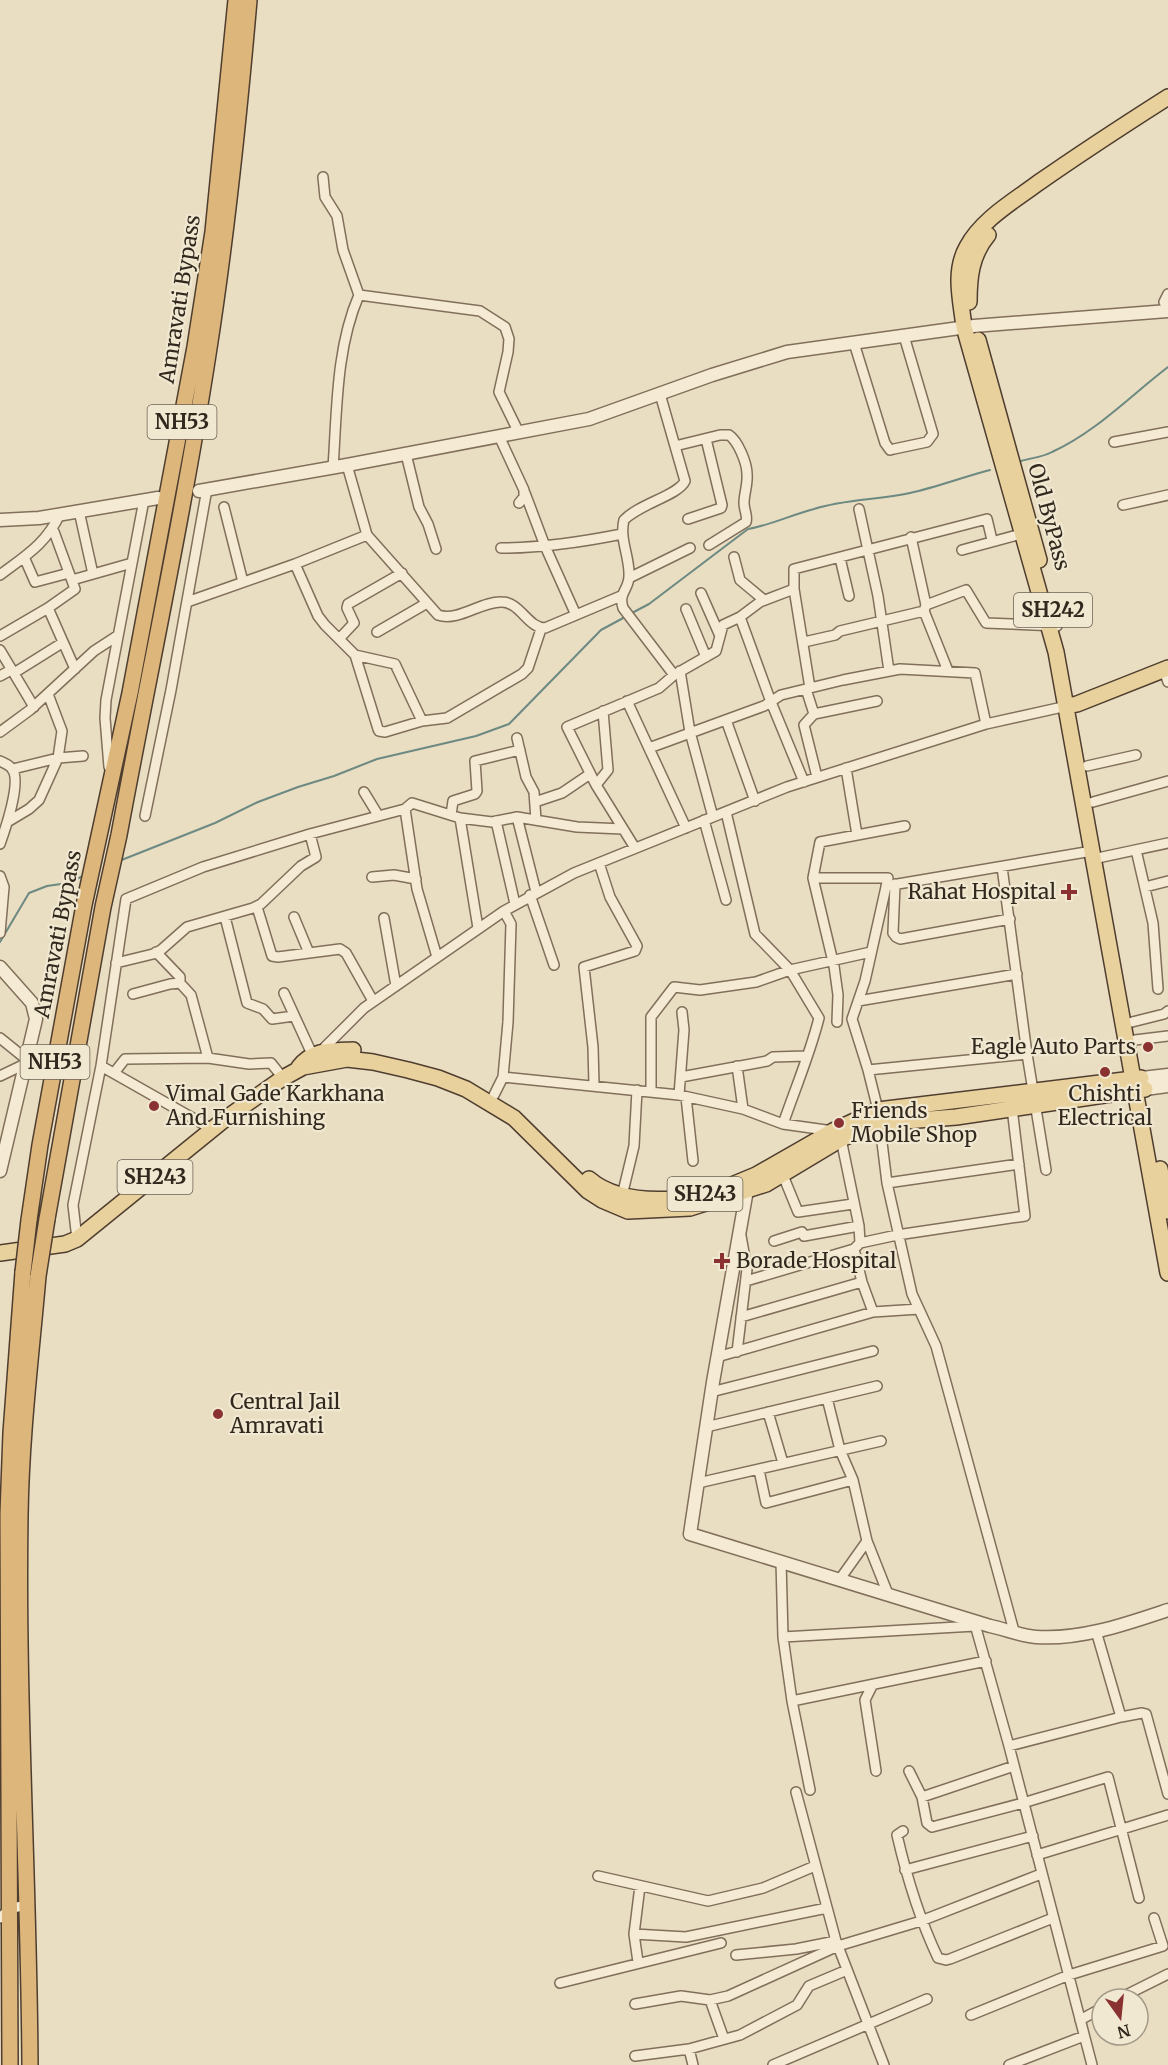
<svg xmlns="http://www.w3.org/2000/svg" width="1168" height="2065" viewBox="0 0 1168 2065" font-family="Merriweather,serif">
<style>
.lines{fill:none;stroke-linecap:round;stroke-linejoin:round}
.stream{stroke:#6c8982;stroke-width:2}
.minor-casing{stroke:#816f5b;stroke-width:12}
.tertiary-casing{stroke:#816f5b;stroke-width:15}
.primary-casing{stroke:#4f3e2f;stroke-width:18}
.trunk-casing{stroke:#4f3e2f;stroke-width:18}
.minor{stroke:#f5ebd5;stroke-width:9}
.tertiary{stroke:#f5ebd5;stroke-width:12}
.primary{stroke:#e9d19d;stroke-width:15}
.trunk{stroke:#ddb67c;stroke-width:15}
.trunk-bridge-casing{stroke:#4f3e2f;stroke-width:18;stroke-linecap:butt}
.trunk-bridge{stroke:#ddb67c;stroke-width:15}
.poi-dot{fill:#8a3132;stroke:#f1e8d1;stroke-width:2}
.labels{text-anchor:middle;stroke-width:4.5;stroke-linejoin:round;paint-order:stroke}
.shield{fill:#f1e8d1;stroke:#6c6254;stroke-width:1.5}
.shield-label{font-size:20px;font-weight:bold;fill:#33281e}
.street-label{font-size:21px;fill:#33281e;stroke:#f1e8d1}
.poi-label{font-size:21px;fill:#33281e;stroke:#f1e8d1;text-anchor:start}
</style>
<rect width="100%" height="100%" fill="#e9ddc2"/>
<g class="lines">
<path class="stream" d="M1021,461C1031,458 1043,457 1052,452C1096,432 1130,396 1168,367
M630,614L649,604L748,529C771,525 791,515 814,509C845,499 878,500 910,493C937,487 963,477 990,470
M119,861L215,823L258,802L298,787L334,776L377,759L476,736L509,724L601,630L625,617
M0,942L29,893L47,886L68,883L83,876"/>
<defs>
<path id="minor" d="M323,177L325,197L337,216L343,250L359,295C336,348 337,410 333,468
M1168,294L1164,302L1168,310
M359,295L480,311L505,327L509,339L508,352L499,392L519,433
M854,343L885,443L890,450L894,449L927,442L933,434L904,336
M660,394L685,481C679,495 639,504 624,520C619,539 630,557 629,576C629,590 618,592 623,608L674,675
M499,436L524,490V497L519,503
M1114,442L1168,432
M675,446L720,435H729C738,441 747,463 747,474C748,484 744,494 744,503C744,510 748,516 746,522L709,545
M406,454L419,507L428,524L436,549
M347,465L367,535L438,615C459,622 481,601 502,602C520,602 528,628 545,628L621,596
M525,493L545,546L576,615
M1123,505L1168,495
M224,507L243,582
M859,509L878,596L889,671
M79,511L93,574
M688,519L721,508L722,505L706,439
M911,537L926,605
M501,548C542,548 582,542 622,534
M962,550L1021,534
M24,557L35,582L69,573
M734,557L740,580L764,600
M840,558L849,596
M295,564L318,616L325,625L355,655L395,664L422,721
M0,575C25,556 46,544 60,514
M629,578L690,548
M72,580L132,563
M794,589L810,688
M701,593L720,636
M187,602L295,564L367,535
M48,608L75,589L53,529
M686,609L706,657
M924,611L948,671
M740,617L771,702L804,782
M377,632L427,603
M0,636L48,608L75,669
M339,639L354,623L347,608L348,604L402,573
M804,642L835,635L840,631L924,611L926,605L966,590L986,623L1057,626
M0,650L34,707
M355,655L378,729L379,731L385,732L422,721L447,718L522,674L528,668L541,629
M1164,670L1168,682
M680,671L690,732L713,817
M14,673L62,643
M0,676L11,670
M806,689L814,714
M627,701L686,828
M726,720L755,801
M0,732L30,710L94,651L117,636
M517,738L526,777L534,792L536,820
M649,748L764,706L781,695L843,680L900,669L975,673L986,724
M0,761C4,763 10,765 12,769C22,781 5,830 0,844
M1087,766L1136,755
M109,767L105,718L106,700L144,500
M846,768L857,835
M13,769L58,758L83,756
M817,777L804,725L814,714L877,701
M596,785L608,770L603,711
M364,792L378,815
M535,802L562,793L590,774
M1093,802L1168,781
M726,812L755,934L790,970L819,1018C810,1054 795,1089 783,1124
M451,815L453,801L475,794L477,791L475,761L520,750
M145,816L171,690L207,489
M517,817L536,892
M460,818L478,928
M704,820L726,900
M9,821L29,809L39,800L58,758L62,731L48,694
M496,821L515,904
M635,848L596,785L567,727L659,688L674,675L716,651L723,625L740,617L760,602L794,589V569L987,519L992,540
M1136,850L1153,923L1158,989
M1093,859L1168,843
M1002,867L1027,1054L1046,1170
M0,876L4,887L0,933
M372,877L394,875L416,879
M813,878H888L865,981L852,1019L868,1070L878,1110L887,1183L912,1294L936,1346L1014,1631
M895,884L893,933L896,937L900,939L1010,919
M886,886L1092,851
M1145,887L1168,881
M530,895L554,965
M257,907L272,956L278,957L340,949L346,953L373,1001
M504,911L511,924L508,1022L503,1077L679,1095L743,1109L783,1124L833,1131L841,1139L859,1226L860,1243
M225,917L247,1003L263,1009L272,1019L294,1016
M294,917L309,953
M384,918L396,986
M156,952L180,977V983L191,995L208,1058
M437,957L417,889L405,809L412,803L460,818L492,822L517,817L577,827L623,829
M116,963L153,954L161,950L187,927L253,908L261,904L301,866L316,857L310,834
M284,993L312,1054
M133,994L170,984L180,983
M858,1001L1017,974
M837,1022L838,995L834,966L813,878L820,842L905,826
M1132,1022L1164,1014L1168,1011
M0,1038L26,1059
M1135,1040L1168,1036
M321,1054L325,1047L364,1008L504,911L574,873L787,787L986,724L1067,706
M101,1066L212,1129
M737,1066L743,1109
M868,1070L1027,1054
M114,1073L125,1059L208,1058L249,1064L271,1063L283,1078
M0,1076L25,1064
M681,1077L767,1061L773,1057L806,1056
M594,1085L593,1047L584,967L635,951L637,946L610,897L599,863
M651,1092V1017L674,987L700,990L756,982L790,970L871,952
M494,1095L503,1077
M679,1095L684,1030L682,1012
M686,1097L693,1161
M782,1173L798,1212L853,1204
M887,1183L1019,1164
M621,1200L634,1146L637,1090
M77,1239L73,1205L101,1066L126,899L203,867L310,834L405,809
M774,1241L802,1232L804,1236L859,1226
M854,1249L862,1282L873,1312
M746,1281L854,1249L860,1243L897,1235L1025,1216L1012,1108
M741,1317L862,1282
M737,1352L747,1269L741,1236
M717,1357L873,1312L919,1309
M711,1392L873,1351
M827,1398L840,1450L853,1480L867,1541L888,1594
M768,1412L783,1463
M706,1427L877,1386
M759,1470L766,1503L853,1480
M698,1483L881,1441
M781,1561L783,1637L792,1701L810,1790
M840,1579L867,1541
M974,1621L1009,1746L1092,2065
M783,1637L975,1626
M872,1686L865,1700L876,1771
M792,1701L986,1661
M1121,1717L1142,1713L1146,1714L1168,1794
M1009,1746L1121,1717L1096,1631
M909,1771L922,1797L927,1823L932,1827L1023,1803L1108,1777L1139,1898
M796,1792L836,1941L884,2065
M922,1797L1014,1766
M903,1831L897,1835C907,1878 919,1918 938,1958L946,1960L950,1959L1053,1918
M1037,1855L1168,1815
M905,1870L1033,1836
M598,1876L708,1901L763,1888L815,1866
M0,1918L9,1909L26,1905
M634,1934L686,1937L827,1908
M736,1955L796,1949L836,1941
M638,1962L634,1934L640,1886
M560,1983L721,1943
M1118,1999L1168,1974
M710,2000L724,2039
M635,2004L681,1996L710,2000L728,1996L838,1946L921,1921L1041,1874
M971,2015L1069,1975L1163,1946L1154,1918
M1080,2020L1102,2008
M689,2049L693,2065
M635,2056L689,2049L740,2035L797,2005L809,1986L847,1970
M773,2065L927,1999
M1009,2065L1084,2036"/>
<path id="tertiary" d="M199,491L347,465L589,419L712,375L787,352L974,326L1168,311
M0,520L39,518L158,498
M0,967L32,1003L36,1019L0,1171
M1142,1078L1168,1075
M1145,1089L1168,1086
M747,1190L713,1382L690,1534L990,1626C1005,1629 1021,1636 1036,1637C1081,1640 1126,1624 1168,1610"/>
<path id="primary" d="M1168,97C1124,125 1081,153 1038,183C1014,201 982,219 967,247C953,272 961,300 964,327L1056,652L1168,1273
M969,302C969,278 971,255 988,235
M978,340L1039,560
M1067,706L1077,704L1168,668
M299,1067C313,1049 332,1051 353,1050
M1160,1169L1168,1211
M589,1179C612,1199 646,1201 675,1199
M727,1187L756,1175L833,1131L878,1110L1141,1078
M0,1253L65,1244L77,1239L225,1119L283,1078L303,1067L347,1059L373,1062L408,1070L438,1078L466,1089L514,1118L588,1191L602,1200L628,1211L690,1208L766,1184L841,1139L880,1123L956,1117L1145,1089"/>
<path id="trunk" d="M47,1219L103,907L119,835C149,673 184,511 209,348C227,232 239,116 249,0
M29,1220L40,1145L84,905L130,693L195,347L213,232L236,0
M10,2065L8,1514L11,1433L23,1272
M30,2065C29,1882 17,1699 20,1516C21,1436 31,1356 38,1276"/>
</defs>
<use href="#minor" class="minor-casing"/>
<use href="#tertiary" class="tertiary-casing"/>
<use href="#primary" class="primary-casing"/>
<use href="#trunk" class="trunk-casing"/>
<use href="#minor" class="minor"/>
<use href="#tertiary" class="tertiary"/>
<use href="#primary" class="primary"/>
<use href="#trunk" class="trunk"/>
<defs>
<path id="trunk-bridge" d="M23,1272L29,1220
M38,1276L47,1219"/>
</defs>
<use href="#trunk-bridge" class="trunk-bridge-casing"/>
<use href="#trunk-bridge" class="trunk-bridge"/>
</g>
<g class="poi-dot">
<path d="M1066 883h6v6h6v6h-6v6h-6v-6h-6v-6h6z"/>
<circle cx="1148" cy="1047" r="6"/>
<circle cx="1105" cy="1072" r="6"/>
<circle cx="154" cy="1106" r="6"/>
<circle cx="839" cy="1123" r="6"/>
<path d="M719 1252h6v6h6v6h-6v6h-6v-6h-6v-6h6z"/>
<circle cx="218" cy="1414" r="6"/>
</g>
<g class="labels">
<g class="shield">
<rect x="147.5" y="405" width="69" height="34" rx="4.5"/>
<rect x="1014" y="593" width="78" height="34" rx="4.5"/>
<rect x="20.5" y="1045" width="69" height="34" rx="4.5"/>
<rect x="117.5" y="1160" width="75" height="34" rx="4.5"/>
<rect x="667.5" y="1177" width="75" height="34" rx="4.5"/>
</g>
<g class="shield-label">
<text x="182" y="429">NH53</text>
<text x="1053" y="617">SH242</text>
<text x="55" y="1069">NH53</text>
<text x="155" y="1184">SH243</text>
<text x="705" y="1201">SH243</text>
</g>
<g class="street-label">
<text transform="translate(180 299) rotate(-81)" y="7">Amravati Bypass</text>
<text transform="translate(1049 517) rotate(75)" y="7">Old ByPass</text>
<text transform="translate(58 934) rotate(-79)" y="7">Amravati Bypass</text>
</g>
<g class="poi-label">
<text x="1056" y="899" text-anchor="end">Rahat Hospital</text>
<text x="1136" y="1054" text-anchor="end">Eagle Auto Parts</text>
<text x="166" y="1101">Vimal Gade Karkhana<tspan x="166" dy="24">And Furnishing</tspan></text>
<text x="1105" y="1101" text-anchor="middle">Chishti<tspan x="1105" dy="24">Electrical</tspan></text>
<text x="851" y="1118">Friends<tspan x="851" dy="24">Mobile Shop</tspan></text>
<text x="736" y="1268">Borade Hospital</text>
<text x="230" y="1409">Central Jail<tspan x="230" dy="24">Amravati</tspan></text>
</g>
</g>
<g transform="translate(1120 2017) rotate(165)"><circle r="28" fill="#f1e8d1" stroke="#a59b89" stroke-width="1.5"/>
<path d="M0-4.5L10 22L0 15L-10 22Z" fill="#8a3132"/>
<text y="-9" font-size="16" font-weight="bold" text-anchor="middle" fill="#33281e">N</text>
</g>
</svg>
